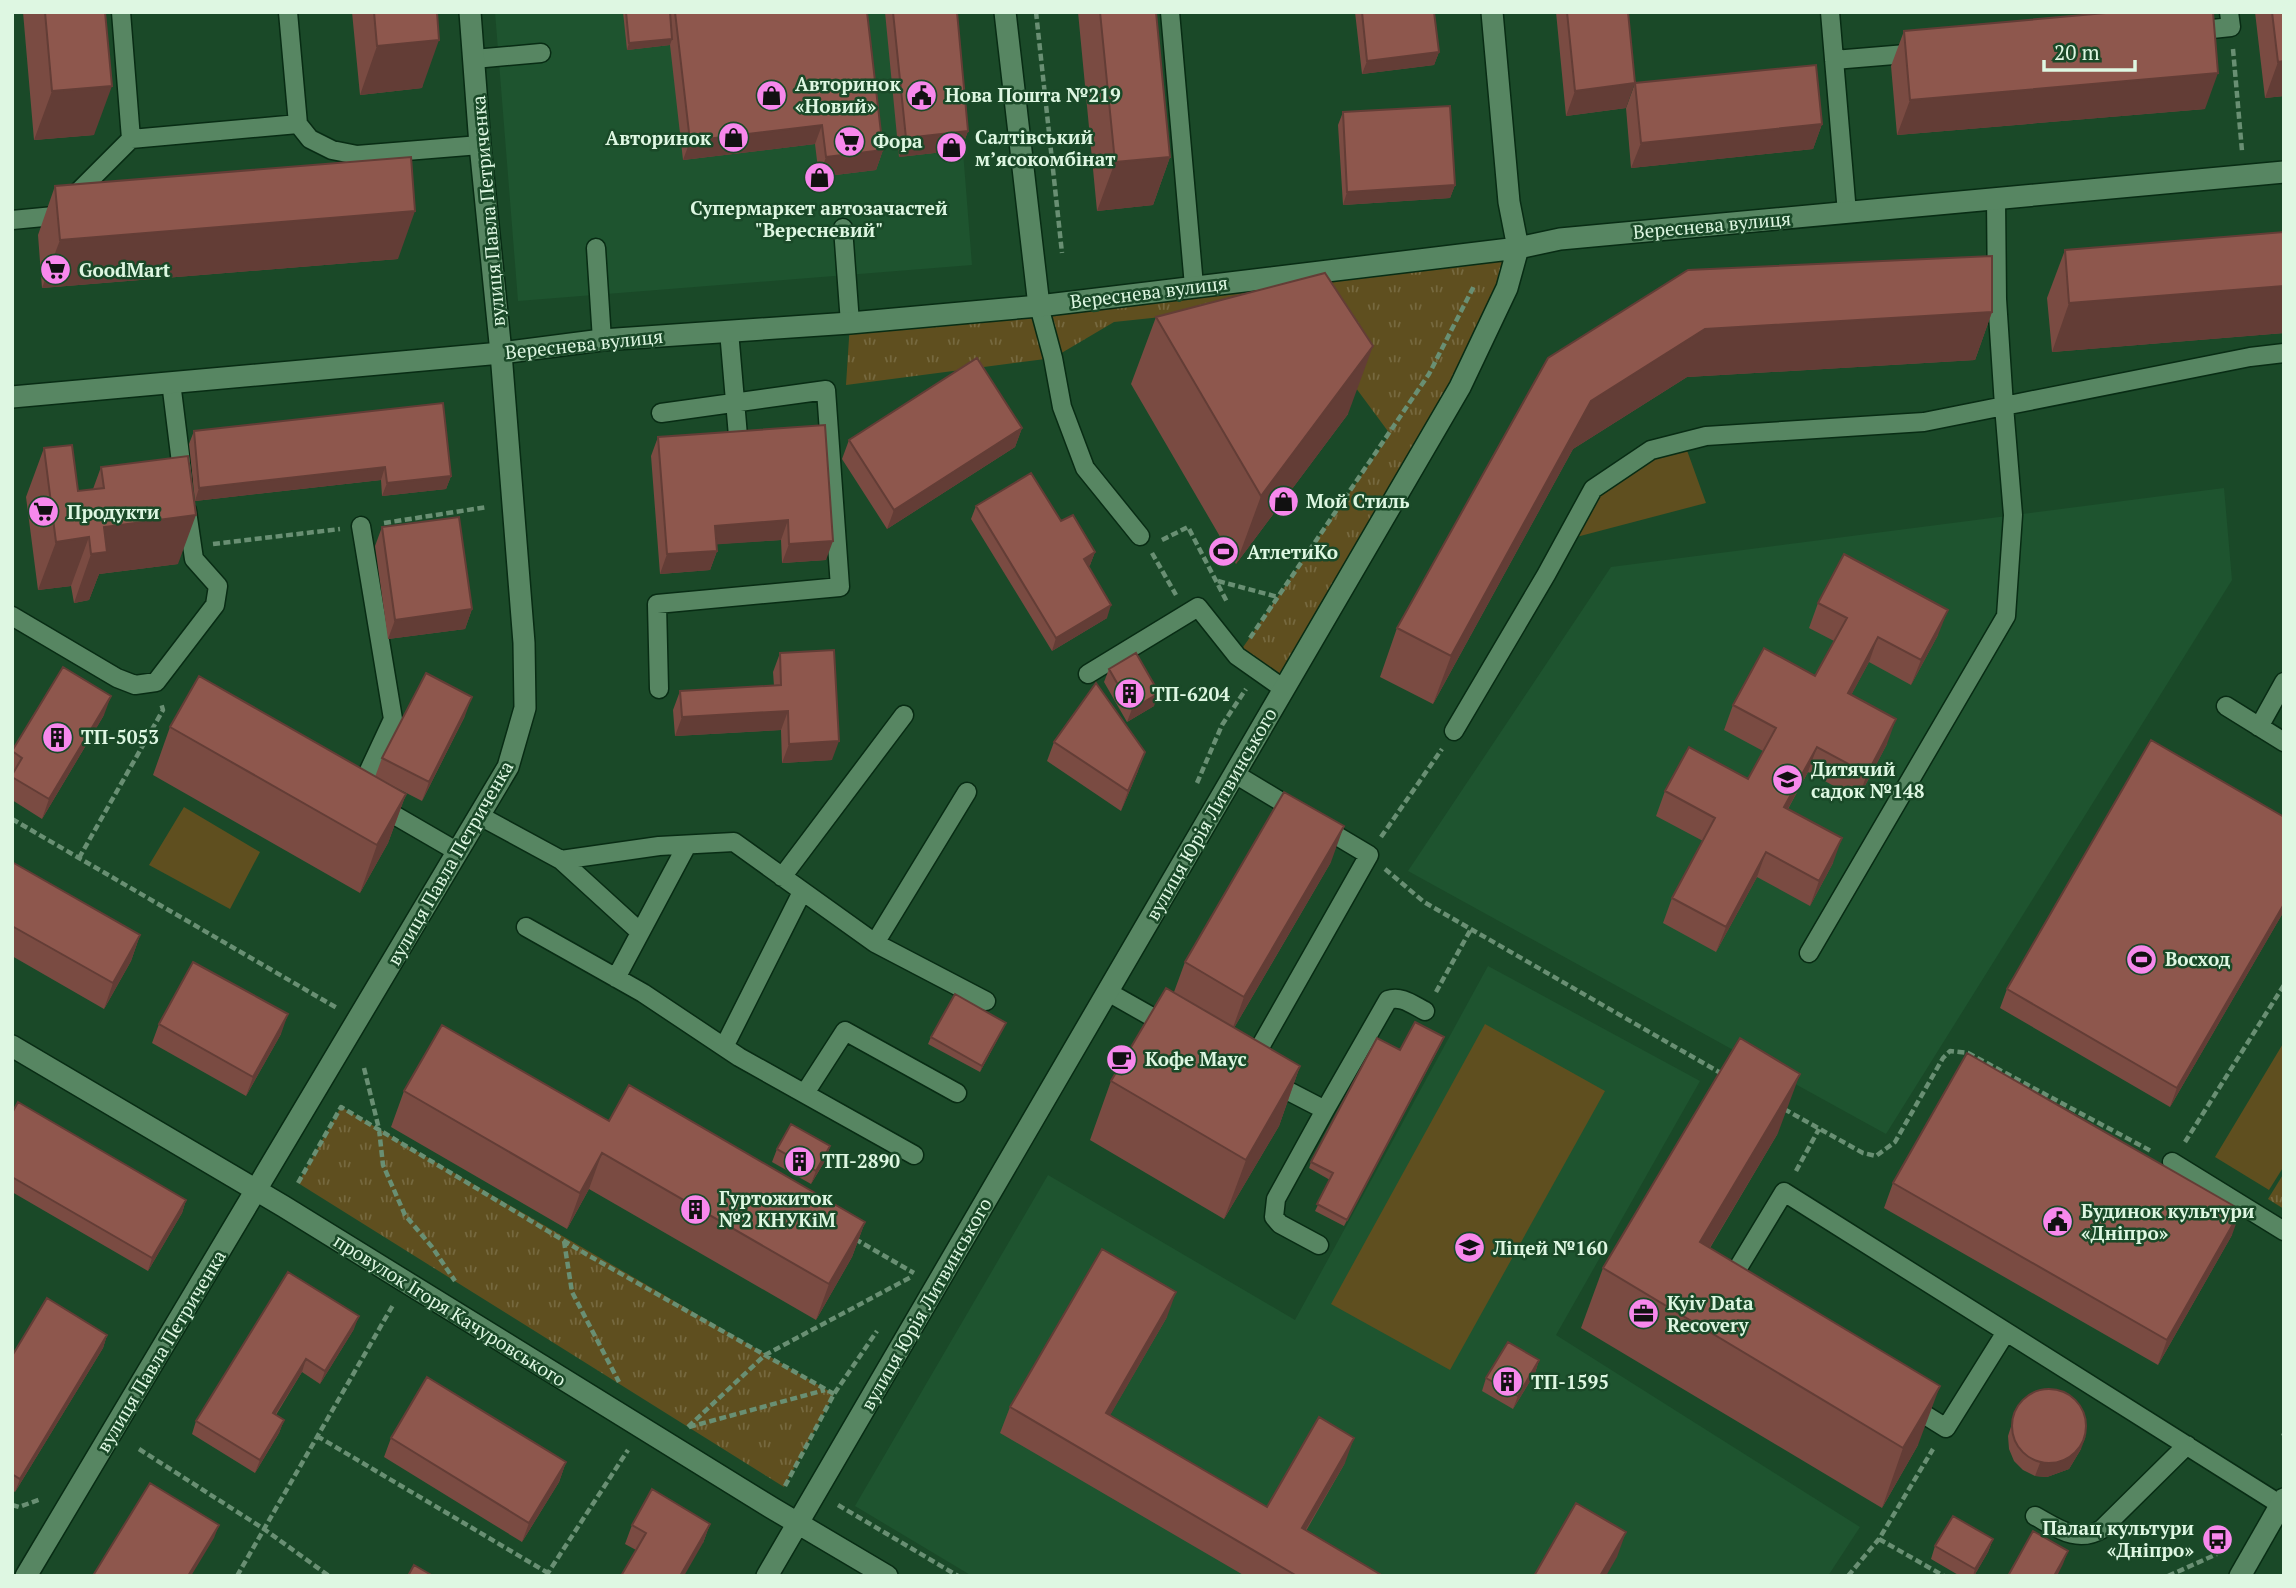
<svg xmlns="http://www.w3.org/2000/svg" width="2296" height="1588" viewBox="0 0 2296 1588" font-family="'PT Serif',serif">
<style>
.built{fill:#1e542f}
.grass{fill:url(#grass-tufts)}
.green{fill:#5f4f1f}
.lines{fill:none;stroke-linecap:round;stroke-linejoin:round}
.service-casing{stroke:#082c14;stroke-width:21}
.minor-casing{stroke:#082c14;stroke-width:24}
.secondary-casing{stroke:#082c14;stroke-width:24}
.path{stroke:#698f73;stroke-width:4.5;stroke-dasharray:7 3.5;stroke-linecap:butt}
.service{stroke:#578662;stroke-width:18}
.minor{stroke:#578662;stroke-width:21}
.secondary{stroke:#578662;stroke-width:21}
.wall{fill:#7a4b42}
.shaded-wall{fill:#633d36}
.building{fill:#8e574d;stroke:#633d36;stroke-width:2}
.labels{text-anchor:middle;stroke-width:5;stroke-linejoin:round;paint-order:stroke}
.poi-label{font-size:19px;font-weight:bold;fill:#def7e2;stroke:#1a4928;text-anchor:start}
.street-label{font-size:19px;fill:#def7e2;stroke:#1a4928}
</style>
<defs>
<pattern id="grass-tufts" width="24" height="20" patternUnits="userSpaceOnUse" patternTransform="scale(1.75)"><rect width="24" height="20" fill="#5f4f1f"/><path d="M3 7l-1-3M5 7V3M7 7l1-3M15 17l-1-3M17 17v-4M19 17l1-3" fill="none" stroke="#76693f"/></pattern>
</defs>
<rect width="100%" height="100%" fill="#1a4928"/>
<path class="built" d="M495,12H952L972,265L518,301Z
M2224,488L2232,580L1886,1134L1408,871L1611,567Z
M1488,966L1700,1081L1556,1335L1860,1527L1828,1576H972L855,1506L1048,1175L1295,1320Z"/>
<path class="grass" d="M1518,248L1460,386L1284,689L1237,656L1390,434L1293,303L1114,322L1053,358L846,385L850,323Z
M341,1107L834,1394L784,1487L298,1183Z
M2284,1173V1209L2268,1199Z"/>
<path class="green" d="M1684,442L1706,503L1565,540L1593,489Z
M184,807L260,852L230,909L149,865Z
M1485,1024L1605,1091L1450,1370L1331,1304Z
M2284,1042V1166L2269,1190L2215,1157Z"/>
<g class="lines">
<defs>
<path id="service" d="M121,12L131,139
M288,12L298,124L310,139L332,150L357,155L480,145
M1170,12L1194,286
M1830,12L1847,213
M2193,31L2231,27L2229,12
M474,59L541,53
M1834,60L1918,53
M12,220L54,216L131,139L298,124
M843,228L850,323
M596,248L602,340
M1039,306L1053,358L1062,407L1085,468L1140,536
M729,331L738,436
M171,382L183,479
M361,526L393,719L358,794L458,852
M12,616L117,678L135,685L156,682L215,605L218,586L194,559L187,511
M1088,674L1198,607L1237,656L1284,689
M659,689L657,604L840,587L826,390L661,413
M2226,706L2284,742
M2259,727L2284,682
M1454,731L1546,575L1593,489L1651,450L1706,436L1924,422L2004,406L1997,299L1996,199
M1235,774L1298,812
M480,816L561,860L640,932
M561,860L659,846L734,842L875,943L967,792
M782,877L904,715
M526,927L643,993L739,1057L914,1155
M875,943L986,1001
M1809,953L2006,616L2013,515L2004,406L2250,357L2284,353
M616,978L687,845
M1108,992L1168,1026
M724,1047L802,892
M1251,1063L1369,855L1322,827
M1269,1081L1325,1110
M805,1093L845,1031L957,1093
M2172,1162L2284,1231
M1319,1245L1280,1224L1274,1217L1276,1199L1325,1110L1388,1000C1401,995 1413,1005 1425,1011
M1736,1289L1734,1282L1738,1268L1784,1192L2281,1505
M1909,1405L1946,1428L2006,1332
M2035,1516C2057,1528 2077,1544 2102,1529L2187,1445"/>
<path id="minor" d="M1005,12L1039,306
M12,397L501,353L602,340L850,323L1039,306L1518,248L1560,239L2284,172
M12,1046L283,1206L772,1508L887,1576
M26,1576L508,767L525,708L524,643L501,353L480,145L470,12
M767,1576L1460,387L1507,288L1518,248L1509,202L1492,12"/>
<path id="secondary" d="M2240,1576L2284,1499"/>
</defs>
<use href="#service" class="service-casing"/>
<use href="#minor" class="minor-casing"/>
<use href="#secondary" class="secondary-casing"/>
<path class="path" d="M1036,12L1062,253
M2233,49L2242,151
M384,523L487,507
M1162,540L1188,527L1227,602
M213,544L340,529
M1152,553L1176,595
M1218,581L1278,597
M1250,638L1429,374L1475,284
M1197,783L1222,725L1246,689
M12,819L337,1008
M1381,837L1442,749
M79,858L163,710L161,703
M1385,869L1424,902L1724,1075
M1436,992L1471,929
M364,1068L379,1129L383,1165L405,1215L432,1247L455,1281
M1784,1109L1863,1153L1876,1156L1895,1142L1943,1058L1950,1051L1968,1053L2151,1151
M2185,1142L2284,985
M1796,1171L1819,1129
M298,1183L341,1107L586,1254L834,1394
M855,1239L914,1273
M564,1241L572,1292L619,1382
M688,1427L765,1355L911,1277
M689,1427L825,1390
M317,1436L548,1573
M2283,1436L2284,1434
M139,1449L264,1529L329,1576
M785,1486L834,1394L877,1331
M12,1505L19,1507L41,1499
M838,1505L958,1576
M1879,1539L1944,1576
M237,1576L393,1305
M546,1576L628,1450
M1848,1576L1879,1539L1933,1449
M2168,1576L2217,1554"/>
<use href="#service" class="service"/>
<use href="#minor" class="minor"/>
<use href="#secondary" class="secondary"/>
</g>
<path class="wall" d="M23,12H105L94,135L34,140Z
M352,12H437L422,88L360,95Z
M623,12H867L883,150L876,170L819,177L815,144L683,160L670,45L627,50Z
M885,12H957L968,131L961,150L899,157Z
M1078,12H1156L1170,157L1153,205L1097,211Z
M1355,12H1434L1439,52L1434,65L1362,74Z
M1556,12H1628L1626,108L1566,116Z
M2255,12H2284V96L2265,98Z
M1904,31L2205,109L1897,135L1891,66Z
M1635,83L1822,124L1813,149L1631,168L1626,108Z
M1343,112L1455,185L1450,198L1343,205L1338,125Z
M55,186L398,259L42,288L38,235Z
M2284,232V333L2052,352L2047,298L2065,250Z
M1992,312L1975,360L1687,377L1573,449L1433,704L1380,677L1397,628L1548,358Z
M1156,317L1348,414L1236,564L1131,384Z
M825,425L826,560L782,563L781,540L716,544L717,551L710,570L660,574L651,456L658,437Z
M1022,428L1015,447L887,529L842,459L849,440Z
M194,431L451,476L446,489L382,496L381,480L195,501L189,444Z
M44,448L78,491L93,489L101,467L178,564L99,574L89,600L74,603L71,586L38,590L26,497Z
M976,506L1061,521L1095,552L1090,565L1088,567L1107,618L1052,651L971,519Z
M382,527L472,609L465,629L388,639L375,546Z
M1818,603L1938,635L1911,685L1869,662L1851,695L1887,744L1858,799L1808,772L1788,809L1833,863L1810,906L1757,877L1716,952L1663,923L1672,898L1703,841L1656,816L1665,791L1748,779L1763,751L1724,730L1733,705L1815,676L1834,641L1809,628Z
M780,653L832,760L782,763L781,730L675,736L673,710L680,691L774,686L773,672Z
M1109,669L1154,706L1127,722L1104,682Z
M104,715L42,819L12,800V751Z
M465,716L422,801L383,781L406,794L388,843L360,893L153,775L170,727L375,777L382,758Z
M1054,742L1138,771L1121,811L1047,761Z
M2284,817V911L2170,1107L2000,1008L2007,989Z
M12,862L140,935L131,961L104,1009L12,956Z
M1331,862L1234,1028L1300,1066L1279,1126L1224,1219L1090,1140L1111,1081L1174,992L1185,962Z
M159,1024L281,1034L246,1096L152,1043Z
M1003,1029L980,1072L928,1044L931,1037Z
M1441,1044L1344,1226L1315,1211L1330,1180L1309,1168L1311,1162L1400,1050Z
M404,1091L609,1121L865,1222L852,1257L816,1320L589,1189L567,1229L391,1127Z
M12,1113L186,1200L182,1213L148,1271L12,1192Z
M1778,1133L1710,1248L1918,1445L1882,1508L1581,1328L1603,1268Z
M830,1146L826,1159L811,1184L772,1162L777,1149Z
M1893,1183L2232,1235L2158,1365L1884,1208Z
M1167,1317L1110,1415L1267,1507L1345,1463L1306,1531L1383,1576H1245L1000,1433L1010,1407Z
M354,1329L320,1384L302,1372L276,1415L284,1420L279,1433L255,1473L192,1434L196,1421Z
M107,1335L103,1348L15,1492L12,1490V1356Z
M1539,1360L1535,1373L1513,1409L1482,1391L1486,1378Z
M2016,1411L2081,1449L2069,1469L2047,1477L2035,1476L2023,1470L2014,1461L2009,1449L2008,1436Z
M391,1438L566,1462L559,1482L522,1542L384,1457Z
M710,1524L703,1543L636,1550L625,1544L632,1525Z
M1993,1539L1988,1552L1974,1576H1960L1931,1559L1935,1546Z"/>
<path class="shaded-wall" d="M672,39L670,45L627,50L629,43Z
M439,40L422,88L360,95L377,46Z
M1439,52L1434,65L1362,74L1367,61Z
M2284,61V96L2265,98L2278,62Z
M2218,73L2205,109L1897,135L1910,100Z
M1635,83L1626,108L1566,116L1575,91Z
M112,86L94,135L34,140L52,91Z
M1822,124L1813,149L1631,168L1641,143Z
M822,125L815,144L683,160L690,141Z
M968,131L961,150L899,157L906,138Z
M883,150L876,170L819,177L826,157Z
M1170,157L1153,205L1097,211L1115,162Z
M1455,185L1450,198L1343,205L1347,192Z
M415,211L398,259L42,288L60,240Z
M2284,286V333L2052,352L2069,303Z
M1992,312L1975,360L1687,377L1573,449L1433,704L1451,656L1591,401L1705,329Z
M1373,346L1348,414L1236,564L1261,496Z
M1022,428L1015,447L887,529L894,510Z
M385,467L381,480L195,501L199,488Z
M451,476L446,489L382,496L387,483Z
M196,515L178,564L99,574L89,600L74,603L91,554L104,527Z
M788,520L781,540L708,545L715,526Z
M89,537L71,586L38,590L56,542Z
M833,541L826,560L782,563L789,544Z
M717,551L710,570L660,574L667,554Z
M1095,552L1090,565L1079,572L1084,559Z
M1111,605L1107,618L1052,651L1056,638Z
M472,609L465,629L388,639L395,620Z
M1948,610L1938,635L1911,685L1921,660Z
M1878,637L1869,662L1839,718L1848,693Z
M1159,693L1154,706L1127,722L1132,709Z
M111,696L104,715L42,819L49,799Z
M472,697L465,716L422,801L429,782Z
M788,711L781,730L675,736L682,717Z
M1896,719L1887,744L1858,799L1867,774Z
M839,741L832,760L782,763L789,744Z
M1817,747L1808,772L1775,832L1784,807Z
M1145,752L1138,771L1121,811L1128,791Z
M406,794L388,843L360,893L377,845Z
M1344,826L1331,862L1231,1033L1244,997Z
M1842,838L1833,863L1810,906L1819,881Z
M1766,852L1757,877L1716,952L1726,927Z
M2284,904V911L2170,1107L2177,1088Z
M140,935L131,961L104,1009L113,983Z
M288,1014L281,1034L246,1096L253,1077Z
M1006,1023L1003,1029L980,1072L982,1066Z
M1444,1037L1441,1044L1344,1226L1347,1220Z
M1300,1066L1279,1126L1224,1219L1246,1160Z
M1800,1074L1778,1133L1678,1301L1700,1242Z
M830,1146L826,1159L811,1184L816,1171Z
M602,1153L589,1189L567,1229L580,1193Z
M186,1200L182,1213L148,1271L152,1258Z
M2241,1210L2232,1235L2158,1365L2167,1340Z
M865,1222L852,1257L816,1320L829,1284Z
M1176,1292L1167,1317L1097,1438L1106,1413Z
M359,1316L354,1329L320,1384L325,1371Z
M107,1335L103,1348L15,1492L20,1479Z
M306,1359L302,1372L268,1426L273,1413Z
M1539,1360L1535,1373L1513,1409L1518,1396Z
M1940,1386L1918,1445L1882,1508L1903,1448Z
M284,1420L279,1433L255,1473L260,1460Z
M2086,1436L2081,1449L2069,1469L2047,1477L2035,1476L2040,1463Z
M1354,1438L1345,1463L1292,1553L1302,1528Z
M566,1462L559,1482L522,1542L529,1523Z
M710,1524L703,1543L684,1576H680Z
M219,1525L214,1538L191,1576H188Z
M1626,1532L1617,1557L1606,1576H1600Z
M1993,1539L1988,1552L1974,1576H1973L1975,1569Z
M2068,1551L2063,1564L2057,1576H2054Z"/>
<path class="building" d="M45,12H105L112,86L52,91Z
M374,12H437L439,40L377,46Z
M626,12H670L672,39L629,43Z
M675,12H867L883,150L826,157L822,125L690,141Z
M893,12H957L968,131L906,138Z
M1100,12H1156L1170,157L1115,162Z
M1362,12H1434L1439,52L1367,61Z
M1567,12H1628L1635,83L1575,91Z
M2117,12H2213L2218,73L1910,100L1904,31Z
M2272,12H2284V61L2278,62Z
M1816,65L1822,124L1641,143L1635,83Z
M1450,106L1455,185L1347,192L1343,112Z
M411,157L415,211L60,240L55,186Z
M2284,232V286L2069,303L2065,250Z
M1992,256V312L1705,329L1591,401L1451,656L1397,628L1548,358L1688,270Z
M1325,273L1373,346L1261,496L1156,317Z
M977,358L1022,428L894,510L849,440Z
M443,403L451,476L387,483L385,467L199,488L194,431Z
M825,425L833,541L789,544L788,520L715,526L717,551L667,554L658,437Z
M72,445L78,491L104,488L101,467L188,456L196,515L104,527L107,552L91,554L89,537L56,542L44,448Z
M1031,473L1061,521L1073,515L1095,552L1084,559L1111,605L1056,638L976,506Z
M459,517L472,609L395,620L382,527Z
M1844,554L1948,610L1921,660L1878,637L1848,693L1896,719L1867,774L1817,747L1784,807L1842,838L1819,881L1766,852L1726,927L1672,898L1715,818L1665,791L1689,747L1748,779L1776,728L1733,705L1764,648L1815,676L1847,618L1818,603Z
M834,650L839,741L789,744L788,711L682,717L680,691L781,685L780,653Z
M1136,653L1159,693L1132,709L1109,669Z
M63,667L111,696L49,799L12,777V775L22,758L12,751Z
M426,673L472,697L429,782L382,758Z
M199,676L406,794L377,845L170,727Z
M1096,683L1145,752L1128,791L1054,742Z
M2151,740L2284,817V904L2177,1088L2007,989Z
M1284,792L1344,826L1244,997L1185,962Z
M12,862L140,935L113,983L12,926Z
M193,962L288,1014L253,1077L159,1024Z
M1166,988L1300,1066L1246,1160L1111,1081Z
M955,994L1006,1023L982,1066L931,1037Z
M1415,1022L1444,1037L1347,1220L1317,1204L1333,1173L1311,1162L1377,1038L1400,1050Z
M442,1025L609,1121L629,1085L865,1222L829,1284L602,1153L580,1193L404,1091Z
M1740,1038L1800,1074L1700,1242L1940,1386L1903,1448L1603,1268Z
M1967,1053L2241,1210L2167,1340L1893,1183Z
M18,1102L186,1200L152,1258L12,1177V1113Z
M791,1124L830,1146L816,1171L777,1149Z
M1102,1249L1176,1292L1106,1413L1267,1507L1319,1417L1354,1438L1302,1528L1383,1576H1297L1010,1407Z
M288,1272L359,1316L325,1371L306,1359L273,1413L284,1420L260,1460L196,1421Z
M47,1298L107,1335L20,1479L12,1474V1356Z
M1508,1342L1539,1360L1518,1396L1486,1378Z
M427,1377L566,1462L529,1523L391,1438Z
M2012 1426a37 37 0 1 1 74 0a37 37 0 1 1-74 0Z
M150,1483L219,1525L188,1576H96L94,1574Z
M652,1489L710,1524L680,1576H621L646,1533L632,1525Z
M1576,1503L1626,1532L1600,1576H1534Z
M1953,1516L1993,1539L1975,1569L1935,1546Z
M2033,1531L2068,1551L2054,1576H2008Z
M414,1565L433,1576H408Z"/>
<defs>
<symbol id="shop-disc" viewBox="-11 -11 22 22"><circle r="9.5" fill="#f788ec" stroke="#1a4928"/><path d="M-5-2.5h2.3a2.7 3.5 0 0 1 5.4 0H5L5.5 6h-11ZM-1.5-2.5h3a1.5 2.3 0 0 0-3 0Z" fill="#111"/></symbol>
<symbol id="civic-disc" viewBox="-11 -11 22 22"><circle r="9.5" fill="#f788ec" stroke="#1a4928"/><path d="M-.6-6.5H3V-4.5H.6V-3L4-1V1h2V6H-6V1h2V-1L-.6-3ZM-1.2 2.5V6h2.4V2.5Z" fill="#111"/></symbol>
<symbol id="supermarket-disc" viewBox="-11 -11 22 22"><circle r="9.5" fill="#f788ec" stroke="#1a4928"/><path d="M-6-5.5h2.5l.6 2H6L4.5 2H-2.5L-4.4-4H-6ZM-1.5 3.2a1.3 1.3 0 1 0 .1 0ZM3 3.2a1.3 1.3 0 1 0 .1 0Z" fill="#111"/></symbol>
<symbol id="stadium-disc" viewBox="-11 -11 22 22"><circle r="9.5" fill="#f788ec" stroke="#1a4928"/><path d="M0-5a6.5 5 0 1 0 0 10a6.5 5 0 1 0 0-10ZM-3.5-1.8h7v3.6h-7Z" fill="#111"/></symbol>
<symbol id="building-disc" viewBox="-11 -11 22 22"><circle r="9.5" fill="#f788ec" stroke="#1a4928"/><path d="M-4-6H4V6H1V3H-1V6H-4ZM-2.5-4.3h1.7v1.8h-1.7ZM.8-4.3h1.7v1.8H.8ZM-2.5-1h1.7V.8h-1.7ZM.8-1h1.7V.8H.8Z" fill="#111"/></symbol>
<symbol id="school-disc" viewBox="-11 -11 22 22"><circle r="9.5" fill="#f788ec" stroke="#1a4928"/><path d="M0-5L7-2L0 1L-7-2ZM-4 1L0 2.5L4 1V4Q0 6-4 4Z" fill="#111"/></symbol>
<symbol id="cafe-disc" viewBox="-11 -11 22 22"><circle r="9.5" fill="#f788ec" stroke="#1a4928"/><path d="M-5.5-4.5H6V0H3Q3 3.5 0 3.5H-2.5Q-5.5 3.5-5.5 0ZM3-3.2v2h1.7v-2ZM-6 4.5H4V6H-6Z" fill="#111"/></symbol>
<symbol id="office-disc" viewBox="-11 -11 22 22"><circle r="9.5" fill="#f788ec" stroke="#1a4928"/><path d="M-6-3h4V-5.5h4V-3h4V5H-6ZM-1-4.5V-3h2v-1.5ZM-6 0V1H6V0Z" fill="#111"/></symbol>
<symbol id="bus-disc" viewBox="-11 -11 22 22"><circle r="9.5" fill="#f788ec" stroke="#1a4928"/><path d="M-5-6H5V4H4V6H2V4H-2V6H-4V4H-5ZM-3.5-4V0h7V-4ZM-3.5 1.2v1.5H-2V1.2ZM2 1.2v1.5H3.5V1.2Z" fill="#111"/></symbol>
</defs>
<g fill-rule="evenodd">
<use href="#shop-disc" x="754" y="78" width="35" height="35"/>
<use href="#civic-disc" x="904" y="78" width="35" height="35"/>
<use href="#shop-disc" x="716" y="120" width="35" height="35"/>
<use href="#supermarket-disc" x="832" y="124" width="35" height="35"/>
<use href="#shop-disc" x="934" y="130" width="35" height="35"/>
<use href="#shop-disc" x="802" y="160" width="35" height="35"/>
<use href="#supermarket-disc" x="38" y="252" width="35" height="35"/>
<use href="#shop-disc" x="1266" y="484" width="35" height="35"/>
<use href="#supermarket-disc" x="26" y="494" width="35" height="35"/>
<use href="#stadium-disc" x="1206" y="534" width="35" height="35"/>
<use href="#building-disc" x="1112" y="676" width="35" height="35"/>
<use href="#building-disc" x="40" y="720" width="35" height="35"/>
<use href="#school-disc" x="1770" y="762" width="35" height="35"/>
<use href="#stadium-disc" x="2124" y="942" width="35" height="35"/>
<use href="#cafe-disc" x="1104" y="1042" width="35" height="35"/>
<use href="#building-disc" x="782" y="1144" width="35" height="35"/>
<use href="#building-disc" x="678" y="1192" width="35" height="35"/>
<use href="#civic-disc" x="2040" y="1204" width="35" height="35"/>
<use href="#school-disc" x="1452" y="1230" width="35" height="35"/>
<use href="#office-disc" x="1626" y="1296" width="35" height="35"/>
<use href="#building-disc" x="1490" y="1364" width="35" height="35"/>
<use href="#bus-disc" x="2200" y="1522" width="35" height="35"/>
</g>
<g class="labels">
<g class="poi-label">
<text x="795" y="91">Авторинок<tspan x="795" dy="22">«Новий»</tspan></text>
<text x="945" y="102">Нова Пошта №219</text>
<text x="975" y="144">Салтівський<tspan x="975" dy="22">мʼясокомбінат</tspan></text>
<text x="711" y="145" text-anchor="end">Авторинок</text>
<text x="873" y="148">Фора</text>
<text x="819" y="215" text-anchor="middle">Супермаркет автозачастей<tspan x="819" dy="22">"Вересневий"</tspan></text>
<text x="79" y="277">GoodMart</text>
<text x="1306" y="508">Мой Стиль</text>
<text x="67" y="519">Продукти</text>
<text x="1247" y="559">АтлетиКо</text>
<text x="1152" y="701">ТП-6204</text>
<text x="81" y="744">ТП-5053</text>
<text x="1811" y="776">Дитячий<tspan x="1811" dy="22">садок №148</tspan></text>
<text x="2165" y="966">Восход</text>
<text x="1145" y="1066">Кофе Маус</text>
<text x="822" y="1168">ТП-2890</text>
<text x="719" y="1205">Гуртожиток<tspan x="719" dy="22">№2 КНУКіМ</tspan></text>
<text x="2081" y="1218">Будинок культури<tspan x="2081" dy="22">«Дніпро»</tspan></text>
<text x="1493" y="1255">Ліцей №160</text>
<text x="1667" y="1310">Kyiv Data<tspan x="1667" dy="22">Recovery</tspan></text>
<text x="1531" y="1389">ТП-1595</text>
<text x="2194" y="1535" text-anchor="end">Палац культури<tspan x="2194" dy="22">«Дніпро»</tspan></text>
</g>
<g class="street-label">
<text transform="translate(488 211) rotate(-95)" y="7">вулиця Павла Петриченка</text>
<text transform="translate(1712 225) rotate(-5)" y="7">Вереснева вулиця</text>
<text transform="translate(1149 292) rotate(-7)" y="7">Вереснева вулиця</text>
<text transform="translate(584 344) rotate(-6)" y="7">Вереснева вулиця</text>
<text transform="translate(1211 814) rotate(-60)" y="7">вулиця Юрія Литвинського</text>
<text transform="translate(450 863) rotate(-60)" y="7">вулиця Павла Петриченка</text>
<text transform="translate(926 1304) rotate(-60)" y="7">вулиця Юрія Литвинського</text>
<text transform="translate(450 1310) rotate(32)" y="7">провулок Ігоря Качуровського</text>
<text transform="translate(161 1351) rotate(-59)" y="7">вулиця Павла Петриченка</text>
</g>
</g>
<rect width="2296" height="1588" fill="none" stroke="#def7e2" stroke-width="28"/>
<path d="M2044 60v10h91v-10" fill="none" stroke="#def7e2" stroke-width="3.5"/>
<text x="2054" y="60" font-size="21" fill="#def7e2" stroke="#1a4928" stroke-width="5" paint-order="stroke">20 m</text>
</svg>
